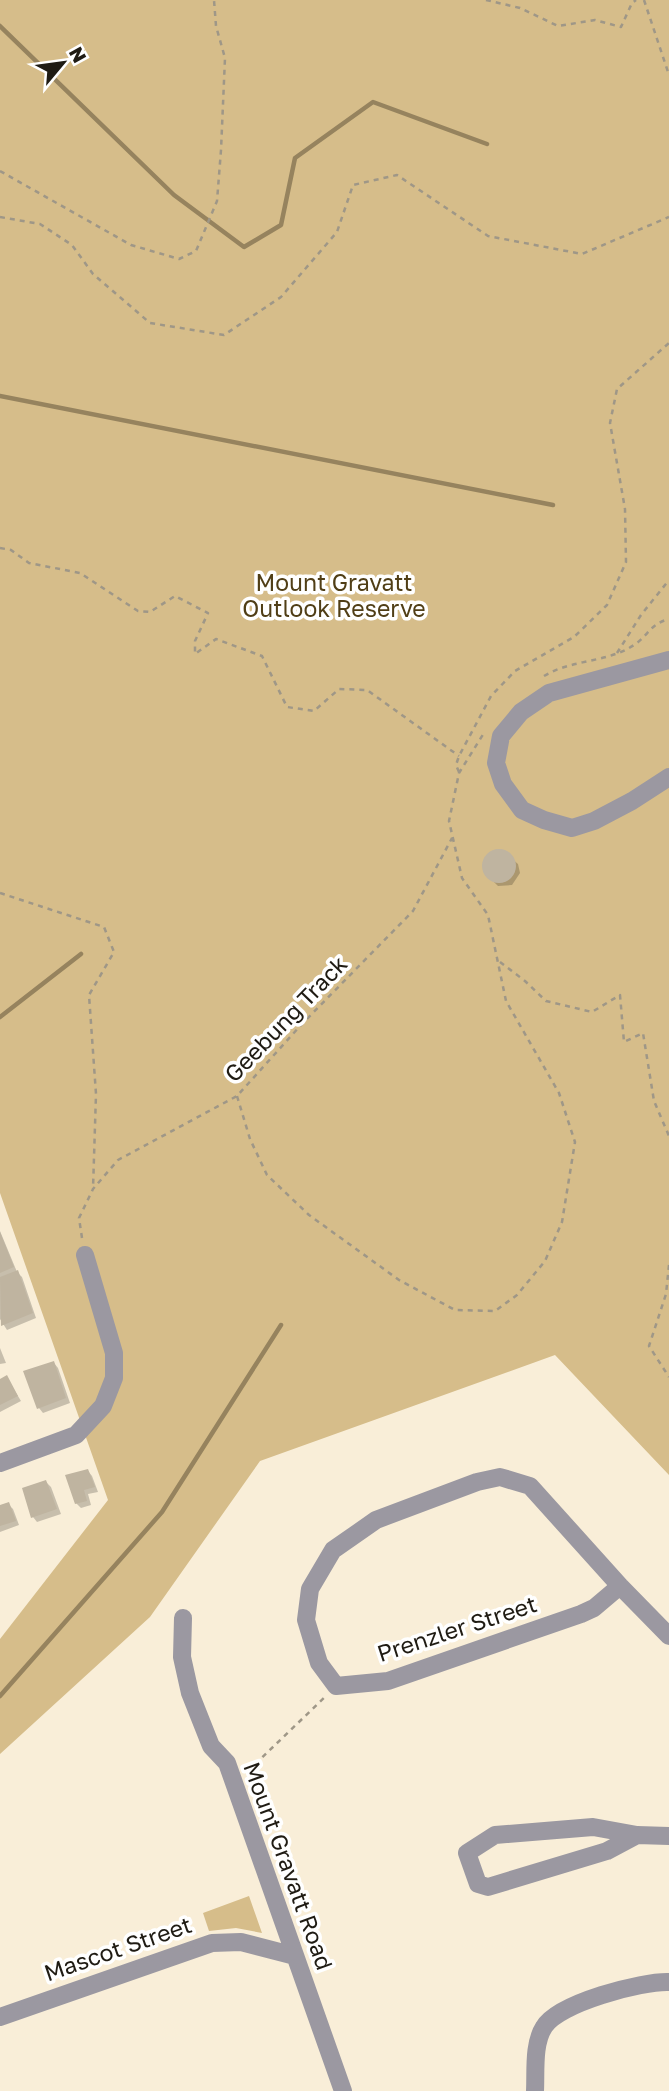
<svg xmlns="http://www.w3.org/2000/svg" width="669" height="2091" viewBox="0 0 669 2091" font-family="'Golos Text',sans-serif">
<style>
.forest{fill:#d6bd8a}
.shadow{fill:#0003}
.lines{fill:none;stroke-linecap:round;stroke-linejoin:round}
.stream{stroke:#96835e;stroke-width:4.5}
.building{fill:#bfb4a0}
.path{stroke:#9f9787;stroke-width:2.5;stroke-dasharray:5 5;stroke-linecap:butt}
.minor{stroke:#9b98a1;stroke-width:18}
.labels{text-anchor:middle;stroke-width:7;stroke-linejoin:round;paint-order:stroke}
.park-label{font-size:23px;fill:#503e16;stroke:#fff}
.street-label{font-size:23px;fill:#1f1b13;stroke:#fff}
</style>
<rect width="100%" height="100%" fill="#f9eed8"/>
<path class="forest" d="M0,0H669V1475L555,1355L260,1461L150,1617L0,1754V1639L108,1500L0,1193Z
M249,1896L262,1933L236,1928L209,1931L203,1913Z"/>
<path class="shadow" d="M494,851L504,852L518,864L520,873L512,885L498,886L485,873V858Z
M0,1231L17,1272L22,1277L36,1318L7,1330L0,1319Z
M0,1348L6,1363L0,1364Z
M54,1363L58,1368L70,1403L43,1413L39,1408Z
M7,1378L21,1401L0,1412V1381Z
M88,1471L92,1476L98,1492L88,1494L91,1505L81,1508L76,1503Z
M46,1482L51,1487L61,1514L37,1522L33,1517Z
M8,1504L13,1509L19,1525L0,1532V1507Z"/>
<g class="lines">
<path class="stream" d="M0,26L174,195L244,247L281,225L295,158L373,102L487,144
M0,396L553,505
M0,1017L81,954
M0,1696L162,1512L281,1325"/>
</g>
<path class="building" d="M482 866a17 17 0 1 1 34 0a17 17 0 1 1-34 0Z
M0,1232L14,1267L0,1273Z
M18,1270L33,1313L1,1326L0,1277Z
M54,1361L66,1398L37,1409L23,1371Z
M7,1375L18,1396L0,1405V1379Z
M88,1469L95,1487L84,1490L87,1501L75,1504L65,1475Z
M46,1480L57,1509L31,1518L22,1488Z
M9,1502L16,1521L0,1526V1505Z"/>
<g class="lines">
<path class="path" d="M486,0L520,8L558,26L595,20L621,27L632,3L636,0
M644,0L669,75
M0,171L131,245L179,259L196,251L217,201L221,150L225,58L216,26L214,0
M0,217L40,224L72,245L93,274L150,323L224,335L281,297L337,232L353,185L397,175L488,236L582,254L669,217
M0,548L11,550L29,563L80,573L138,611L150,612L175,596L208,613L195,641V654L216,639L262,656L287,707L314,711L339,689L367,690L459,756
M617,653L641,615L669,580
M544,676C572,659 607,663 634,645C649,635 650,624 669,619
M459,772L456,765L459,756L491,696L515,671L574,637L607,605L626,562L625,509L610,423L617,389L669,343
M0,893L104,927L114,952L89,995L96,1094L93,1189
M500,962L525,981L546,1001L592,1012L620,995L624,1042L643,1033L654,1101L669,1136
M237,1096L250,1139L267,1175L309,1215L399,1280L455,1310L495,1311L517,1295L545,1261L562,1222L575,1142L559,1093L506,1001L488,915L462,878L449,821L459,773L484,733
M82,1238L79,1218L93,1189L118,1160L237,1096L301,1025L413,911L452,838
M669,1265L666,1294L649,1346L669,1377
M248,1771L326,1696"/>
<path class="minor" d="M669,660L549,693L521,712L501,736L496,763L503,784L522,810L544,820L572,828L594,821L632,801L669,777
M0,1463L76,1435L103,1406L114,1378V1353L85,1255
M620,1586L594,1608L581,1614L388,1681L336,1686L319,1663L306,1620L310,1589L333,1550L376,1520L477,1482L500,1477L530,1486L620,1586L669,1636
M183,1618L182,1657L190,1693L211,1746L227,1763L343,2091
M637,1835L607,1851L488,1887L478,1884L467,1853L495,1835L593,1827L637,1835L669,1836
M0,2017L212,1943L241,1942L295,1956
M535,2091C536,2071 533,2044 544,2027C558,2003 642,1981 669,1982"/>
</g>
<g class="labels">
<g class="park-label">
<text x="334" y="591">Mount Gravatt<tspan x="334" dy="26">Outlook Reserve</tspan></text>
</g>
<g class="street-label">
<text transform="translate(286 1019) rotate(-46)" y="8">Geebung Track</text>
<text transform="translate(457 1629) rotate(-18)" y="8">Prenzler Street</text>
<text transform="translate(288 1866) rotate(70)" y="8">Mount Gravatt Road</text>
<text transform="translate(118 1949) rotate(-19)" y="8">Mascot Street</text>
</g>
</g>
<g transform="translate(63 63) rotate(61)" stroke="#ffffff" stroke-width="5" paint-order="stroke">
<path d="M0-5L12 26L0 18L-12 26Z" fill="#1f1b13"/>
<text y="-10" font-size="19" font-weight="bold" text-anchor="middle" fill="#1f1b13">N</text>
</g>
</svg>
